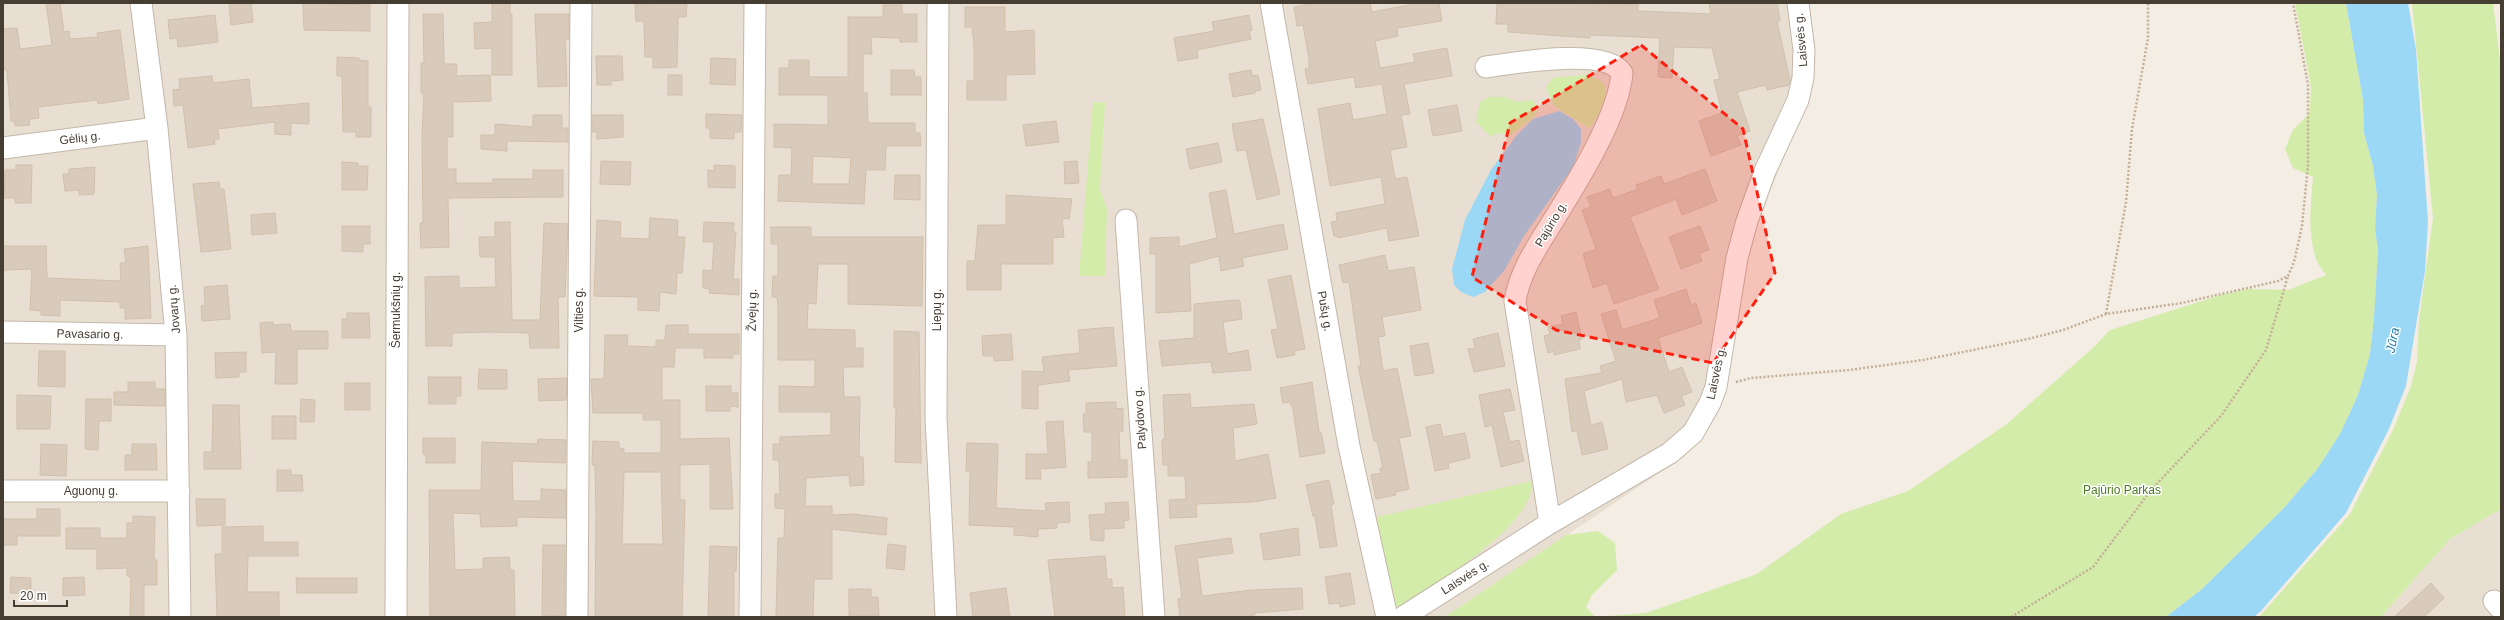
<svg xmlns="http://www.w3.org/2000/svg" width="2504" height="620" viewBox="0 0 2504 620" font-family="Helvetica,sans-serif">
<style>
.residential{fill:#e8dfd2;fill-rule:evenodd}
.green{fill:#d3eca9}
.water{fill:#9bd8f6}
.building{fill:#d9cbbb;stroke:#d1bfab;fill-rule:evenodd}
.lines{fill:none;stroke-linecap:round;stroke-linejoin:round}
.street-casing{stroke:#c3b7a9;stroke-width:23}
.path{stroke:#c3af96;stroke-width:2.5;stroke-dasharray:2 2;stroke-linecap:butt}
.street{stroke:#fff;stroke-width:21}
.marked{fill:#ff1f0f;fill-opacity:0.2;stroke:#ff1f0f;stroke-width:3;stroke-dasharray:8 5;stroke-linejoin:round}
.labels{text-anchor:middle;stroke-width:3;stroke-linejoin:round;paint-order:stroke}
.street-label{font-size:12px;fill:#463d33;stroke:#fff}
.park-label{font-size:12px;fill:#4c7c22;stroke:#fff}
.water-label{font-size:13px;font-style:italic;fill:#227ca9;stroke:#fff}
</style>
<rect width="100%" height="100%" fill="#f4ede4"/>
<path class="residential" d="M3,3H1807L1804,110L1759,217L1698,440L1674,463L1445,617H3ZM1093,102L1105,103L1100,189Z
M2501,509V617H2381L2450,539Z"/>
<path class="green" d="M2295,3H2346L2363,100L2364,133L2373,166L2377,195L2375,229L2378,250L2374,318L2370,354L2358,395L2340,434L2318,468L2284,508L2202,589L2166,617H1445L1566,535L1598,531L1615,543L1617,570L1592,595L1586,607L1595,617L1646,613L1757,574L1841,514L1908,491L2007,424L2094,347L2110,330L2218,296L2248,289L2288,290L2326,275C2323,270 2318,265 2316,259C2307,233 2311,204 2313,177L2293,168L2285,149L2293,130L2309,114L2310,106L2311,87Z
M2412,3H2493L2501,68V509L2450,539L2381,617H2259L2350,514L2393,430L2411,386L2417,362L2419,320L2433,218Z
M1585,75C1592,77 1600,79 1604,85C1610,93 1595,124 1589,128L1554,106L1546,87L1553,78Z
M1489,97H1505L1517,102L1533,100L1537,109L1536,115L1511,135L1500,133L1490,136L1476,122L1480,102Z
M1093,102L1105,103L1100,189L1107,209L1105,276H1079Z
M1531,481C1539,523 1432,586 1401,606L1394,605L1373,518Z"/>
<path class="water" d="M2346,3H2408L2416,50L2428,222L2425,271L2406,386L2389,429L2346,513L2261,611L2254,617H2166L2202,589L2284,508L2318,468L2340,434L2358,395L2370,354L2374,318L2378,250L2375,229L2377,195L2373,166L2364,133L2363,100Z
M1559,111L1573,119L1581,129V143L1573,167L1524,236L1504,271L1485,292L1473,297L1461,292L1454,285L1452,269L1465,220L1491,170L1516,136L1533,119Z"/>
<path class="building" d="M46,3H60L64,32L69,31L70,39L98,37L97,33L120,30L129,99L98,104L97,100L38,107L39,118L29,119L30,125L15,126L14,121H11L7,70H3V29L17,28L20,49L52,45Z
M229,3H251L253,22L231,25Z
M303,3L370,5V31L304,30Z
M492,3H510V14H512V75H492V48L475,49L474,23L492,22Z
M687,3L686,17H678L677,67L653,68V57H645L644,21H636L635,4Z
M1314,3H1370L1372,12L1409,5L1408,3H1439L1442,21L1397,28L1398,36L1375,41L1380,68L1415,62L1413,54L1447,48L1452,76L1404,84L1410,114L1401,115L1407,147L1390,150L1395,179L1407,177L1419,236L1389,241L1387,228L1338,238V236H1334L1331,222L1337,221L1336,213L1385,204L1381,177L1330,186L1318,109L1350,103L1353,120L1387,114L1382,84L1356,88L1354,77L1308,84L1305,69L1309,68V58L1303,25L1297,26L1294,7Z
M1497,3L1638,4V11L1711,14L1709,3H1777L1780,21H1777L1790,80L1789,85L1767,90L1766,85L1737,92L1750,131L1737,136L1741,145L1711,156L1699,121L1722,113L1714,80L1720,79L1712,48L1674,47L1672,78L1658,77L1660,38L1590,35V38L1508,32V24H1496Z
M883,5H902V14H917V42H900V38L871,37L872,54H863V93H867L868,123H915V133H920L921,146H886L885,170H866L864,204L778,201L779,175H791L792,148L774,147V124L828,125V95H779V68H789V60H809V77H848V17H883ZM813,156L851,158L849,184H812Z
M965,7H1005V32L1034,30L1035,74L1006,75V100H967V81H974V44L972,27H965Z
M423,14H443L444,64H457L456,76L490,75L491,101L453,102V137H447V169H456V183H493V179H533V170H563V197L448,198L449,247L421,248L420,223H423L422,137L424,93H421V63H424Z
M535,14H569V39H565L567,86L538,87Z
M215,15L218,42L178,47L177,38L170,39L168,20Z
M1249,15L1252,30L1249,31L1251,39L1197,50L1198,58L1178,61L1174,38L1214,31L1212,22Z
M596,56H622L623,80L611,81V85H597Z
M337,57L359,58V60L368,61V107H371V137H356V132H343L342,76H337Z
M711,58L736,59L735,85L710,84Z
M891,70H914L915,77H921V95H891Z
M1251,70L1252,76L1258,75L1261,90L1255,91V93L1233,97L1229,74Z
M668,75H682V95H668Z
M212,76L213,83L249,79L252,108L309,103V124L291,123V135L275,134V122L218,129L219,139L214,140L215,144L188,148L183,105L174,106L173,90L180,89L179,79Z
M1457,105L1462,131L1433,136L1428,110Z
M706,114L742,115L741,132H734V139L710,138V128H706Z
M533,115H562V128H568V142L507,141V151L481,149V135H495V124L533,127Z
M592,115H623V137L597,139V132H592Z
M1263,119L1280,194L1257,200L1246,150L1237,151L1232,124Z
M1056,121L1059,142L1026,146L1023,125Z
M1218,143L1222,162L1190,169L1186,149Z
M601,161L631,162L630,185L600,184Z
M1077,161L1079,183L1065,184L1064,162Z
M342,162L358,163V166H368L367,190H342Z
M16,165H32L31,203H15V198H4L5,170H16Z
M714,165L735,166V188L708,187V170L714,171Z
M95,167L94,194L79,195V190L65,191L63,174H69V169Z
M1705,169L1717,201L1682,215L1676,199L1630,217L1659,289L1614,304L1607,283L1593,288L1583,254L1596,249L1582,210L1591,207L1587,197L1610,189L1613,198L1638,189L1636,185L1661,176L1664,184Z
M895,175H920V200L894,199Z
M219,182L220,189H224L231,249L201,252L193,184Z
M1226,190L1234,234L1283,224L1288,249L1242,258L1244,266L1221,271L1219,256L1189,264L1191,311L1156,313V254H1150V238L1179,237V247L1217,238L1209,193Z
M1006,195L1072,199L1069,219L1062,218L1064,237L1053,238V264H1001V290H967V261H975L978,225H1006Z
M275,213L277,233L252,235L251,215Z
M650,218L678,220L677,237H685L682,273H677L676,294L660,292L659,311L638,310V297L594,296L597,220L621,222L620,238L649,239Z
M495,222H510L512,320H540L544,223L568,224L565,297H558L559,348H530L529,333L489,332L452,333V346H426L425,277L459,276V288L496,287L495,257H480L479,237H495Z
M704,222L734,223L733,232H736L733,279H739V295L709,293L710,289L703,288V270L712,271L714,242H703Z
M342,226H370V244H363V252L342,251Z
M1700,226L1709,250L1699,253L1702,261L1681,269L1669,237Z
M771,227H811V237H923L922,306L848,304V264H818L816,304L808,303L807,329L855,330V348H863V367H843L844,397H860L859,457H863L864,485L850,486L849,475L806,478L805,506H832V515L852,514L887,518L886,535L832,529V579H814L813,617H776L778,538H784L785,509L775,508V494H780L779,460H773V444H780V437L831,435V412H779V386L815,387V360H778V308L777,297H772L773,276H778V244H771Z
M3,246H46L47,278L121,281L120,263H126L124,249L148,246L151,318L125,319V308H120V302L60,300V316L41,315V311L30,310L32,269L3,270Z
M1385,255L1388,271L1414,267L1421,310L1382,317L1385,336L1378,337L1383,371L1397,368L1411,436L1399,438L1409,489L1395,492L1396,495L1376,499L1371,475L1381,473L1380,468H1383L1377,441H1374L1358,366H1361L1349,282L1343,283L1339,265Z
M1291,275L1305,349L1294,351L1295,355L1277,358L1271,330L1278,329L1268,280Z
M227,285L230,319L202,321L201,306L205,305L204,287Z
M1686,289L1691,305L1696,303L1702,323L1658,338L1669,372L1682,367L1692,392L1681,396L1685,405L1664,413L1657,395L1626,402L1622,379L1584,391L1591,425L1602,422L1608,449L1582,455L1577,431L1572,432L1565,379L1602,373L1600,366L1616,361L1601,314L1616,310L1622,330L1660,318L1654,300Z
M1236,300L1240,301L1242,319L1223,322L1227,354L1248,350L1251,370L1213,373L1211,362L1162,366L1159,341L1194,338V304Z
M1576,312L1582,339L1579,340L1580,349L1554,355V351L1548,353L1544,336L1550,334L1548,327L1563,324L1561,316Z
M347,313H369L370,338H342V319H347Z
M273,322V325L290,324L291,331H328V349H297V384H275L276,352L262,353L260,323Z
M666,325H688V334H739V354H733V358H704V348H675L674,367H662V400H680V439L729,438L733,509H710V464L680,465V500H685L682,617H595L596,515L595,465H592L593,441L619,442V448L624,449V453H661V420H643V413H593L591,379H604L605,335H628L627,346L656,347V340H665ZM624,472H661L663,544H622Z
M1113,327L1117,366L1068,370L1070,381L1038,385V409L1022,408V371L1044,372L1042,357L1080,353L1078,330Z
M894,331L919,332L921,463L895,462L896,408H894Z
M1498,333L1505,366L1474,372L1468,349L1475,348L1473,339Z
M1011,334L1013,360L994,361V356H983L982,336Z
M1428,343L1434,373L1415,376L1410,346Z
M39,351H65V387L38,386Z
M246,352V372H239V377L216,378L215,353Z
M479,369L507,370V389H478Z
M428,377H461V396H456V404H429Z
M567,378L566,400L539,401L538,379Z
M128,382H155V389H165V406L114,405V392H128Z
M1312,382L1319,432H1321L1325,453L1300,457L1293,409L1290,402L1283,403L1280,388Z
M345,383H370V410H345Z
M706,386H731V393H738V407L730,406V411H706Z
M1510,389L1515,410L1503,412L1510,442L1519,440L1524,461L1501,467L1492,425L1485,427L1479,395Z
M1190,394L1191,408L1254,404L1257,424L1233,428L1235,461L1268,454L1276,498L1253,502L1196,504L1197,517L1170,518L1169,500L1186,499L1185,476H1168V465H1163L1162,440L1165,439L1163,395Z
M17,395L51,396L50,429H17Z
M86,399H111V421H99L98,450L85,449Z
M301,399L315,400L314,422H300Z
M1116,402V409L1123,408V431H1119L1120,460H1127V477L1088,478V462H1092V432H1084L1083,414H1086V403Z
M213,405H239L241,469H204V452H212Z
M272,416H296V439H272Z
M1063,421L1066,467L1040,469L1041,479H1026V454H1048L1046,422Z
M1440,424L1443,437L1465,433L1470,458L1448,463L1449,468L1435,471L1426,427Z
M423,438H455V463H426V454H423Z
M538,439L566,440L565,463L512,461L513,501H541V489L566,490V518L517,517V526L481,527L480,514L453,513L455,570L483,569V558L509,557L510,570H514L515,617H430L429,490H481L482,442L537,444Z
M967,443L998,444L996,508L1046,511L1045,503L1069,502L1070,522L1057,523V528L1038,529V537L1014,535V527L969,525L970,471H966Z
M41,444L67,445L66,476L40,475Z
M132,444H156L157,470H125V455H132Z
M277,470H291V475H302L303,491H277Z
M1329,480L1334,504L1331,505L1337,546L1320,548L1315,516H1313L1306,485Z
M196,499H225V525L197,526Z
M1128,502L1129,520L1124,521V528L1104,529V541L1091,540L1089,515L1106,514L1105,503Z
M37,509H60V536H17V545H3V519H37Z
M133,516L155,517L154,560H157V585H144V617H130L131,577L127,576V568L97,569V549H66V528H100V538H127V523H133Z
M263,526V542H298V556H248L247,592H279V617H217L215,554H222V527Z
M1298,528L1300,555L1264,560L1260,534Z
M1231,538L1233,553L1197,558L1202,596L1252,590L1302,588L1303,609L1255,613V615L1240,617H1180L1178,599L1182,598L1175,546Z
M888,544L906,546L904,570L886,568Z
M543,545H565V616L542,615Z
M710,546L737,547L736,571H734V617H708Z
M1105,556L1107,579H1112V588L1123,587L1125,617H1055L1048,560Z
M1350,573L1355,604L1340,607L1339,603L1329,604L1325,577Z
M11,577L31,578V594L10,593Z
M84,577L85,595L63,596V578Z
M296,578H357V593H297Z
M2431,583L2444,598L2424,617H2394Z
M1006,588L1010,617H973L970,593Z
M849,589H871V597H878L879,616H849Z"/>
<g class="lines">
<defs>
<path id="street" d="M141,3L157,128L176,335L180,617
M938,3L936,418L946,617
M1271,3L1349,446L1387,617
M1486,67C1513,63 1606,47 1622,73C1618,118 1577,182 1553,221C1537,247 1520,271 1515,301L1550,523
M3,148L157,128
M1126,220L1154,617
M3,332L176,335
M3,491H179
M2494,601L2501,609
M396,617L398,3
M577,617L581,3
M750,617L755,3
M1403,617L1550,523L1670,453L1693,433L1710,403L1716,387L1737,258L1747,221L1765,171L1798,100L1803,78L1804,50L1798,3"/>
</defs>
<use href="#street" class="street-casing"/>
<path class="path" d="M2106,314L2126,202L2132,129L2148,38V3
M1736,382L1751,378L1849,370L1923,360L2028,339L2063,330L2106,314L2182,303L2278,281L2288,276L2294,262L2302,226L2308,165V85L2293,3
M2011,617L2093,567L2151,490L2221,416L2266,350L2288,276"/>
<use href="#street" class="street"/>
</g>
<path class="marked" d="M1641,45L1743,129L1775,273L1713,363L1556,330L1472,277L1510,123Z"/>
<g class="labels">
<g class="street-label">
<text transform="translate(1801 40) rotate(-95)" y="4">Laisvės g.</text>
<text transform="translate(80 138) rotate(-7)" y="4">Gėlių g.</text>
<text transform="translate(1551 224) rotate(-59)" y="4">Pajūrio g.</text>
<text transform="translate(174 309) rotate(-95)" y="4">Jovarų g.</text>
<text transform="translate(396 310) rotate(-90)" y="4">Šermukšnių g.</text>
<text transform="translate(579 310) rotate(-90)" y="4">Vilties g.</text>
<text transform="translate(752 310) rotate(-89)" y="4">Žvejų g.</text>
<text transform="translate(937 310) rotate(-90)" y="4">Liepų g.</text>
<text transform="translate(1325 311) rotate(80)" y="4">Pušų g.</text>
<text transform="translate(90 334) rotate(1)" y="4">Pavasario g.</text>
<text transform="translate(1716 373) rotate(-78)" y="4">Laisvės g.</text>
<text transform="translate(1140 418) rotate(-94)" y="4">Palydovo g.</text>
<text x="91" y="495">Aguonų g.</text>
<text transform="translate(1465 577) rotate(-33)" y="4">Laisvės g.</text>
</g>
<g class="park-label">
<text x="2122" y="494">Pajūrio Parkas</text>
</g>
<g class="water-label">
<text transform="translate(2392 340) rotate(-78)" y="5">Jūra</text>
</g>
</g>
<rect width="2504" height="620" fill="none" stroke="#463d33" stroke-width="8"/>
<path d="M14 600v6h53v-6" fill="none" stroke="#463d33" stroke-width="2"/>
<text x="20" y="600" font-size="12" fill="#463d33" stroke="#ffffff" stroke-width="3" paint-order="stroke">20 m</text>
</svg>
